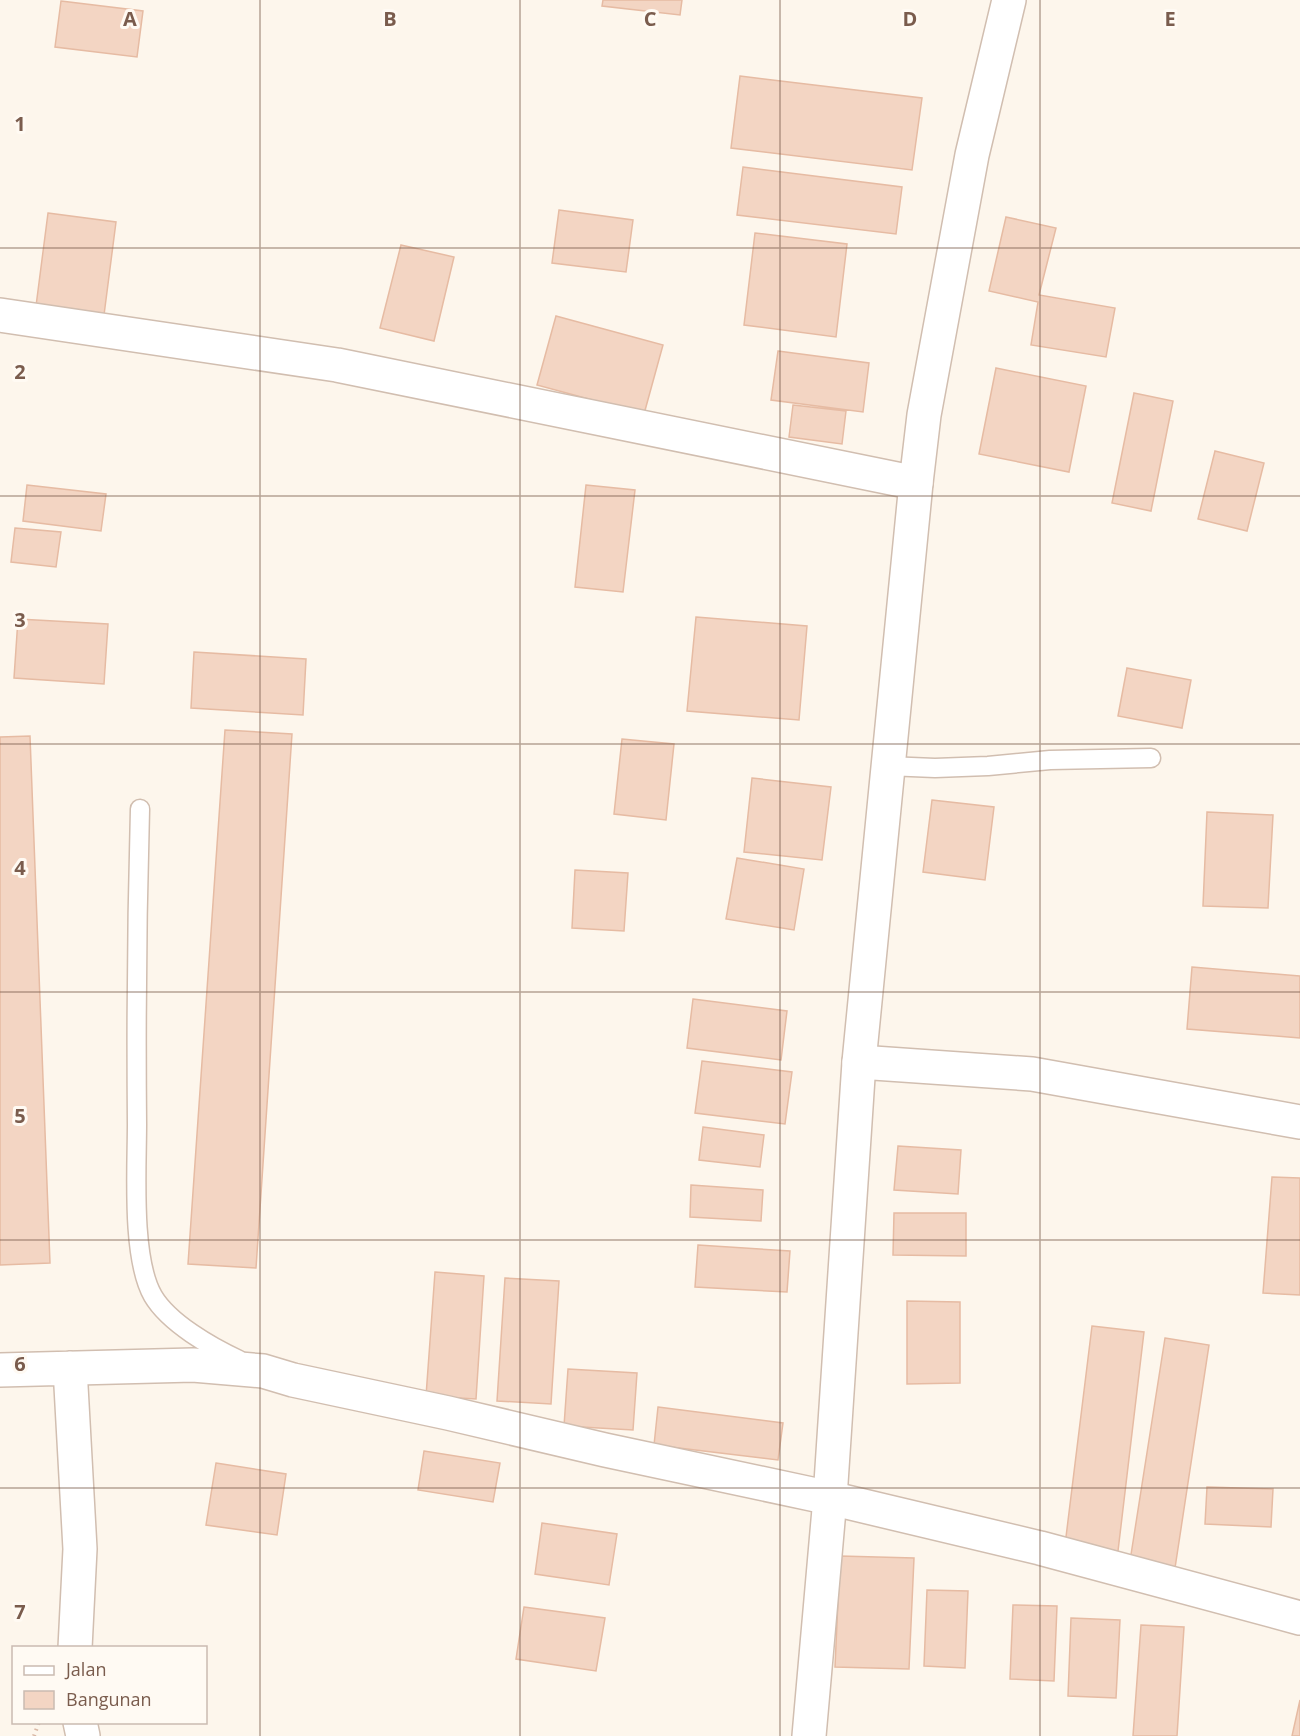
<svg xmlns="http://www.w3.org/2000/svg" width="1300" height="1736" viewBox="0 0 1300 1736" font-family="'Open Sans',sans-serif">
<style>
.building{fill:#f3d5c3;stroke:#e6bba3;stroke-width:1.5}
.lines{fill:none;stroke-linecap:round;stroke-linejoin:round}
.service-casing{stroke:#d1beb0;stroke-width:21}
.minor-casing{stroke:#d1beb0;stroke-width:36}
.tertiary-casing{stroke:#d1beb0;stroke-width:36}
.path{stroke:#d9b8a5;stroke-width:4;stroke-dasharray:1.5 4.5;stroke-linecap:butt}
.service{stroke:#fff;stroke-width:18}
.minor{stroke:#fff;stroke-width:33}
.tertiary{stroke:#fff;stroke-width:33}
.grid{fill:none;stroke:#7a5c4d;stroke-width:1.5;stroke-opacity:0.55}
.grid-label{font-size:20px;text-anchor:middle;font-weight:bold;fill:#7a5c4d;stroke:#fffaf3;stroke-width:6;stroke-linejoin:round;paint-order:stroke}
</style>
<rect width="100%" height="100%" fill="#fdf6ec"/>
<path class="building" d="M603,0H682L680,15L602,6Z
M61,1L143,11L137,57L55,47Z
M740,76L922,98L912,170L731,148Z
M743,167L902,187L896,234L737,215Z
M559,210L633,220L626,272L552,263Z
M48,213L116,222L104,315L36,306Z
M1006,217L1056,228L1039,295L1115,308L1106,357L1031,345L1038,302L989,291Z
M755,233L847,244L836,337L744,325Z
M401,245L454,257L434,341L380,328Z
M556,316L663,345L644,414L537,385Z
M778,351L869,363L863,412L771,400Z
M996,368L1086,386L1069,472L979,454Z
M1134,393L1173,401L1151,511L1112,503Z
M793,405L846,411L842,444L789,437Z
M1215,451L1264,463L1247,531L1198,519Z
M27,485L106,494L101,531L23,521Z
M586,485L635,490L623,592L575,587Z
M15,528L61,532L56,567L11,562Z
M696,617L807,626L799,720L687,711Z
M18,619L108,624L104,684L14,678Z
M194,652L306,659L303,715L191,708Z
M1127,668L1191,680L1182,728L1118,716Z
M225,730L292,734L256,1268L188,1264Z
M30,736L50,1263L0,1265V737Z
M622,739L674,744L666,820L614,814Z
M752,778L831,787L822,860L744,852Z
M932,800L994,807L985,880L923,872Z
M1207,812L1273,815L1268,908L1203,906Z
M737,858L804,869L794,930L726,919Z
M575,870L628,873L624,931L572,928Z
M1192,967L1300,976V1038L1187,1029Z
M693,999L787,1011L781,1060L687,1048Z
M702,1061L792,1072L785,1124L695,1113Z
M703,1127L764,1135L760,1167L699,1160Z
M898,1146L961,1150L958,1194L894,1190Z
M1272,1177L1300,1178V1295L1263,1293Z
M691,1185L763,1190L761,1221L690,1217Z
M894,1213H966V1256L893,1255Z
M698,1245L790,1251L787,1292L695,1287Z
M435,1272L484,1276L476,1399L426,1396Z
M505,1278L559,1281L551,1404L497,1401Z
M907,1301L960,1302V1383L907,1384Z
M1092,1326L1144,1332L1118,1551L1065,1545Z
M1165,1338L1209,1345L1175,1568L1130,1561Z
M568,1369L637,1373L633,1430L564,1426Z
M658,1407L783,1423L778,1460L654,1445Z
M424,1451L500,1463L493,1502L418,1490Z
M216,1463L286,1474L277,1535L206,1525Z
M1207,1487L1273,1489L1271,1527L1205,1524Z
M542,1523L617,1534L609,1585L535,1574Z
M840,1556L914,1558L909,1669L835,1667Z
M927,1590L968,1591L965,1668L924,1666Z
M1013,1605L1057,1606L1054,1681L1010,1679Z
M524,1607L605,1618L596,1671L516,1659Z
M1071,1618L1120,1620L1116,1698L1068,1696Z
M1141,1625L1184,1627L1177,1736H1133Z
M1300,1700V1736H1292Z"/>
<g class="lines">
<defs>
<path id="service" d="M887,766L935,768L988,766L1050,760L1151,758
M140,809C137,914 136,1019 137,1124C137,1168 131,1258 153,1296C169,1323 211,1347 239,1360"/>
<path id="minor" d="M0,315L337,365L916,483
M859,1062L1032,1074L1300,1122
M70,1368L80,1549L75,1648
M0,1370L193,1365L263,1371L293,1380L448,1413L605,1450L830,1498L1040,1548L1300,1618
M80,1722L83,1736"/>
<path id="tertiary" d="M809,1736L830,1498L859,1062L916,483L924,415L972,155L1009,0"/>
</defs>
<use href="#service" class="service-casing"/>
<use href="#minor" class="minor-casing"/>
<use href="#tertiary" class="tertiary-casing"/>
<path class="path" d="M34,1736L39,1722"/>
<use href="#service" class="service"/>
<use href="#minor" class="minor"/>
<use href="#tertiary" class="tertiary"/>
</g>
<path class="grid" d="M260,0V1736M520,0V1736M780,0V1736M1040,0V1736M0,248H1300M0,496H1300M0,744H1300M0,992H1300M0,1240H1300M0,1488H1300"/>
<g class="grid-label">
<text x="130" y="26">A</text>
<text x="390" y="26">B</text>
<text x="650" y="26">C</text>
<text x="910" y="26">D</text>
<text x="1170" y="26">E</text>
<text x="20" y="131">1</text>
<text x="20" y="379">2</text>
<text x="20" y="627">3</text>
<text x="20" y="875">4</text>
<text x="20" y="1123">5</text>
<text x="20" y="1371">6</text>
<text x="20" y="1619">7</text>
</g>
<rect x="12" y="1646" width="195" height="78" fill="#fffaf3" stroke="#cabbb1" stroke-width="1.5"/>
<rect x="24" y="1666" width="30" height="9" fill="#ffffff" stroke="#cabbb1" stroke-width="1.5"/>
<text x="66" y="1676" font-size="18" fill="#7a5c4d">Jalan</text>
<rect x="24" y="1691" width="30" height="18" fill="#f3d5c3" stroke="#cabbb1" stroke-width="1.5"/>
<text x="66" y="1706" font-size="18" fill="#7a5c4d">Bangunan</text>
</svg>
